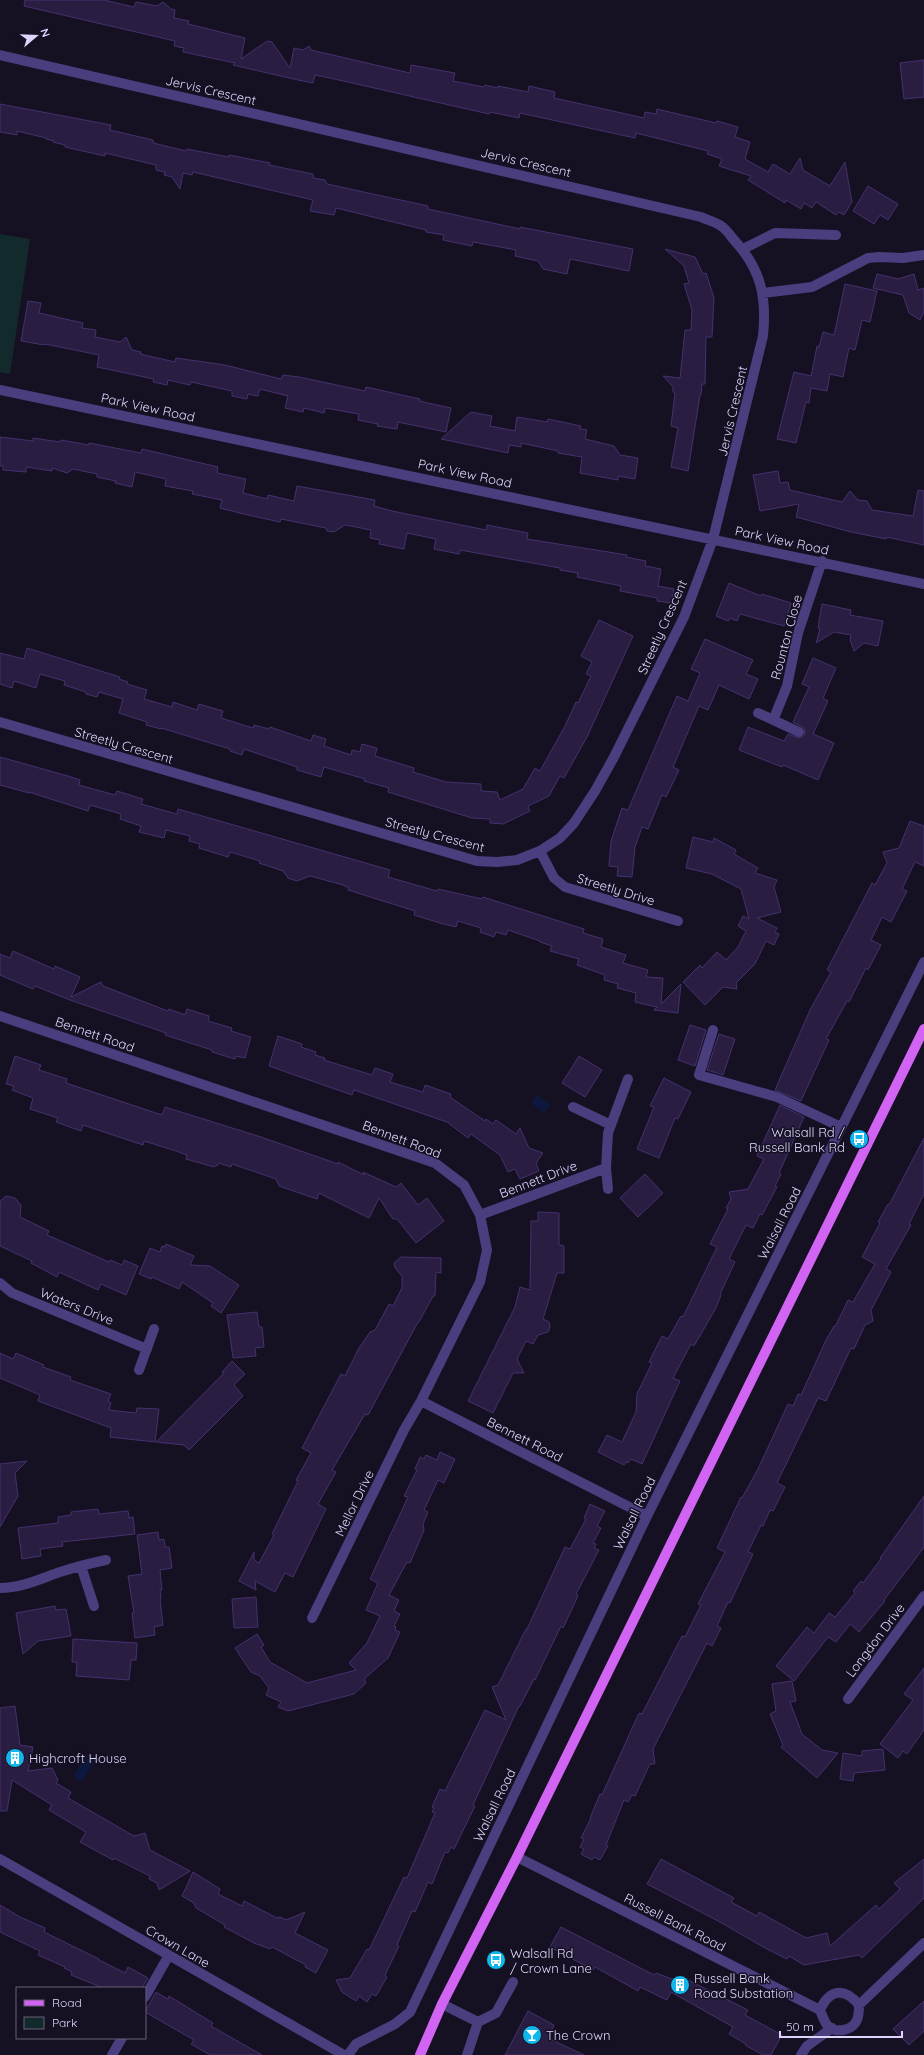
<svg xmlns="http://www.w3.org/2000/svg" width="924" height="2055" viewBox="0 0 924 2055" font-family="Quicksand,sans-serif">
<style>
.green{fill:#132a2c}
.water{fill:#0d183e}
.building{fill:#2a1d42;stroke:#45316d}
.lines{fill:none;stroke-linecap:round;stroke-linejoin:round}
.minor{stroke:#4a3e7e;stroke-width:10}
.major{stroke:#d264f4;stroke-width:10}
.labels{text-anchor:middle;stroke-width:3;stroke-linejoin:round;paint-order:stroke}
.street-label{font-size:13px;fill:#dfd5fc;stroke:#161023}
.poi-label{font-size:13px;fill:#dfd5fc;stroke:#161023;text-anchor:start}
</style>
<rect width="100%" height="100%" fill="#161023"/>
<path class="green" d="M0,234L30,239L10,374L0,372Z"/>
<path class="water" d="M537,1095L550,1105L544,1113L531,1103Z
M85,1756L94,1761L84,1780L78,1781L74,1775Z"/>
<path class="building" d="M25,0H104L134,7L136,2L157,6L163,2L171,9L175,10L174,18L189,21L188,24L245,38L241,59L267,41L272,42L290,68L294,48L303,50L309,46L311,50L410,73L411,65L455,73L453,81L484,87L485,85L498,88V86L528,92L529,86L555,92L554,98L644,118L645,112L656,114L657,109L716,123L717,121L738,127L735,137L750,142L745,159L768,172L773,164L790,174L800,158L803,170L830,186L845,162L852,202L844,215L839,212L836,215L816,202L812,208L804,203L801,209L786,200L785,203L748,180L751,176L719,166L722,159L707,154L708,151L636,133L635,138L520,113L519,118L490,112L489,114L330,78L315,75L313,83L298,80L233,65L235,63L183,52L184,48L174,46L175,41L24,6Z
M924,60V97L904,99L900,63Z
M0,104L111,125L110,130L153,140V143L186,151L187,149L229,157V155L270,163L269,165L313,174V178L325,180L327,184L428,206V209L520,229V227L633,249L629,271L570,259L567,274L543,269L538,261L515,256L516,250L473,242L472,246L443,240L444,235L426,232V230L336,208L334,215L310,211L313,200L193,172L192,175L183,173L180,189L172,177L164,175L165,172L156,170V165L105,153V156L65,147V145L53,142L54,141L46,139V138L17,131V135L0,132Z
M868,186L898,204L888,220L880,215L874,224L853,211Z
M665,249L695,257L703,274L706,273L714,298L712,337H706L705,384H702L701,395H700L688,471L671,467L678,428L671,426L675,393L673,392V387L663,376L680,378L685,330H691L692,310L684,284L689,283L684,266Z
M877,274L898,279L914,274L918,290L924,288V311L920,320L909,313L903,295L873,288Z
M845,284L877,291L870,322L862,320L855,350L849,348L843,377L830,374L827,391L811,388L809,403L806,402L796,443L777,439L794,372L811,376L817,346L819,347L823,332L834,335Z
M28,301L41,303L39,313L83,323L82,328L96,330L95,337L120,342L126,337L132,350L141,352L140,354L175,362L176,358L225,365L281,379L283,375L299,377L365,391L366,387L420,399L419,401L451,408L446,432L398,422L397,429L377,426L378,424L358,420L359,414L325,408L324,413L304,408L303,412L285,408L288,396L260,389L258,396L248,394L247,399L232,396V391L191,382L190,385L168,380L167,385L153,382L154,379L97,367L99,355L45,344L44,345L21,341Z
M471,412L492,416L490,426L515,431L517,417L547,422L548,419L581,426L580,429L587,430L585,439L614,446L620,455L638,458L635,479L618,476V480L580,473L582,457L558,453V451L521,443V447L509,445L508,453L441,439Z
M0,437L33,441V438L60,442L61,440L89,445V443L141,453L142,449L218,467L217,473L246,479L243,493L267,499L268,495L294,501L297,486L375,500L374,506L392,511L486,530L487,525L528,533L527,539L627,555L626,557L646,561L645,566L661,569L658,586L674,589L671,603L657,601V598L620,591L621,586L577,577L578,573L560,570V568L460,550L459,554L434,549L436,539L407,533L404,549L379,544L380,540L370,538L371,530L345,525L334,532L327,531L326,528L281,519L280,522L248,515L220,508L222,500L192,494L193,491L165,486L166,479L135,472L132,487L115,483L116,481L97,477V474L73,469L67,473L52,468V471L26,467V472L3,470V466H0Z
M778,471L780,483L788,482L790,490L842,502L850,491L858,500L867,501L872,510L913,516L918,490L924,491V545L886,537V539L851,532L796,517L799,504L760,511L753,475Z
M729,583L761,596L762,594L791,603L784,626L740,614L737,621L730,618L728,621L716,616Z
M822,604L851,610L850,615L883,621L878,646L864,643L854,651L850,640L851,635L834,632L816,643L820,629L818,628Z
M599,620L633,636L587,737L564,778L560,776L549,796L528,806L530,811L503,824L490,823V819L472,818L388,792L389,788L364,781L365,779L324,767L321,777L297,770V767L244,749L242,755L230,751V749L161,728V729L146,725L147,722L119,713L123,699L99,692L97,697L86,694V692L64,685L65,681L40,674L36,688L14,681L12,688L0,684V653L24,659L27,648L120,677L119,679L128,682L127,684L147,690L144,699L172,707L173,702L197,710L199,704L223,711L221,718L253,728L254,725L269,729L270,727L311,741L313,735L326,739L324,746L351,755L352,750L360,752L362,744L377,748L375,756L414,768L413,772L446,782L481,784V791L497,792L500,800L523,789L535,768L540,771L565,726L576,702L578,703L591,676L586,674L592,662L581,656Z
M705,639L753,660L746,674L758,679L749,699L719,685L708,710L699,706L673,767L679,770L666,797L662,795L648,829L642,827L635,847L632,877L617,876L618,867L609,866L611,841L622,808L628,810L677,696L688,701L700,673L691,669Z
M813,658L836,668L823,698L828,701L813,734L834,743L818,780L783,765L782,767L739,750L748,727L784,741L788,734L799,738L805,735L804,728L793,722L809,687L802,684Z
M0,757L68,776L80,780L79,785L115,795L117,791L143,799L141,804L177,814L178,809L390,870L388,877L437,891L438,889L482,899L483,897L584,929L583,933L603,939L601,947L626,955L623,963L648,970L646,977L663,978L661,1004L681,984L678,1013L654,1010L657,1007L635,1002L636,993L617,988L618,984L604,980L605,975L577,965L579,959L550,951L552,946L540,942V941L508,930L506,935L496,932L494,937L480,932L481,928L458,921L456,927L440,923L414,915L415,911L348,890L349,888L343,885L310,876L297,881L288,878L283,871L259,863L260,861L230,852L228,857L199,848L200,844L189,841L190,836L166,830L164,838L139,832L141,826L120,819L121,814L90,805L88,811L29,792V793L0,785Z
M910,821L924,826V866L915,862L902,889L907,891L891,922L882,917L871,940L881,945L868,970L866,968L849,1002L847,1001L826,1039L829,1040L801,1101L775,1090L810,1010L831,972L827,970L872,883L875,885L887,863L883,852L899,848Z
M693,837L713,842L714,838L736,850L734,854L758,868L755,873L777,880L774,887L781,912L757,918L777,928L775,932L779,934L774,945L766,941L755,964L736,983L737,989L723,987L705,1005L683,982L700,965L702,968L717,952L726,960L738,947L746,931L738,926L743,916L749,919L741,889L712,874L686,868Z
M13,951L54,969L55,966L80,977L71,997L101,982L103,986L168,1011L169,1009L185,1015L187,1009L209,1016L208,1021L232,1028L231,1031L251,1037L245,1058L236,1056L235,1059L212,1052V1050L165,1035L166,1033L70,1000L35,986L33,989L0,975V954L10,958Z
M690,1025L706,1030L695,1066L678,1060Z
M719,1034L735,1039L723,1075L707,1070Z
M278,1036L302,1044L301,1047L316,1052L315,1055L325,1058L324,1060L372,1075L375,1068L393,1074L390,1082L423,1092L425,1085L451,1094L450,1097L485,1121L486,1119L493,1124L496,1120L516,1134L520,1128L529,1148L543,1153L536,1163L539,1171L520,1179L515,1169L508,1172L500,1155L471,1134L468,1138L447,1122L354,1090L352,1095L269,1066Z
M15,1056L41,1065L39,1070L67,1079L66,1083L162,1115L165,1107L261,1137L338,1164V1162L364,1175L363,1172L396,1187L401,1183L418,1205L427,1198L444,1221L416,1243L397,1219H393L379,1198L369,1218L319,1193L317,1199L279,1186L276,1179L232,1164L231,1167L219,1163L217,1166H215L214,1167L186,1159L187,1155L176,1151L144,1141L143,1145L83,1125L81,1131L56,1122L58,1118L30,1109L33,1098L12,1090L14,1086L6,1084Z
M579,1056L602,1070L585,1097L562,1083Z
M664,1078L691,1092L678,1119L675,1118L659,1158L637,1149L654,1107L650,1106Z
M780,1105L804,1117L779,1173L781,1174L775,1186L777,1187L762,1215L760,1214L753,1228L746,1225L729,1259L735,1262L720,1294L721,1295L716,1308L694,1346L691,1344L673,1378L680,1381L642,1464L631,1459L628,1463L626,1462L624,1465L598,1452L607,1435L622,1442L636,1412L637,1394L652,1363L649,1362L662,1336L668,1339L681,1316L683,1317L717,1247L710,1244L728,1209L726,1208L731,1199L729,1192L748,1189L764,1159L757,1156Z
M924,1138V1194L909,1224L911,1225L886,1269L891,1272L871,1310L873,1321L865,1325L854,1349L851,1348L826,1401L818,1398L777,1483L785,1487L773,1511L770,1510L763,1526L761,1525L748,1552L753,1554L730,1603L728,1602L717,1626L721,1628L712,1646L707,1643L653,1749L655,1764H650L635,1796L632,1795L628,1802L624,1800L606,1845L608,1846L600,1860L594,1857L592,1860L581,1854L584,1849L580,1847L584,1839L581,1838L591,1818H590L600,1794L602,1795L639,1713L642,1714L682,1636L685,1637L701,1605L698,1604L725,1552L717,1548L741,1497L742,1498L758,1469L788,1404L793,1406L798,1394L801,1395L826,1340L834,1326L835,1327L848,1300L853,1302L875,1264L862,1257L880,1223L878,1222L888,1204L889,1205Z
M645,1174L663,1193L638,1217L620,1198Z
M6,1196L15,1198L21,1205L20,1217L49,1231L47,1235L109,1262L110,1260L122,1265L124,1260L138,1266L126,1295L101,1284L98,1290L59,1272L57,1277L31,1263L32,1261L0,1246V1201Z
M538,1212L559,1213V1245L564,1246V1273H557L543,1319L549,1322L550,1327L548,1332L538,1335L533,1344L526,1341L517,1359L524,1373H513L493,1413L468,1401L515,1307L520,1287L530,1290L531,1221H538Z
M166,1244L194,1256L190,1265L210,1266L239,1285L221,1313L211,1306L213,1303L182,1282L179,1289L152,1277L151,1279L139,1274L150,1248L160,1252L162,1246L165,1247Z
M401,1257L441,1258V1273L436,1272L435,1296H433L419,1322H418L368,1415L365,1414L332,1470L336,1472L318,1504L326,1509L293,1577L285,1573L275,1592L255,1581L256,1590L239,1581L254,1552V1560L259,1563L274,1535L272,1534L298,1481L296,1480L311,1453L302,1448L341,1374L345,1376L359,1348L370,1332L375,1330L389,1304L393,1306L402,1288V1276L395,1268L394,1263Z
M257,1312L259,1327H262L264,1347L255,1348L256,1356L233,1358L227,1315Z
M0,1353L13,1359L16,1353L44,1365L43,1367L71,1377L70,1380L111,1394L108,1401L111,1403L109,1410L136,1413L137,1408L159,1409L155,1442L110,1437L111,1428L38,1401L40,1395L0,1378Z
M232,1361L245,1374L234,1385L243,1396L189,1450L184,1445L156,1442L224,1373L222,1372Z
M440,1452L455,1459L444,1483L438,1480L424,1510L428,1512L423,1524L424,1530L410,1563L407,1562L389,1595L399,1600L394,1611L400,1614L394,1626L396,1627L395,1630L400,1632L388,1658L364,1679L366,1683L354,1694L288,1711L278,1707L281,1702L266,1695L269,1688L260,1676L251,1672L235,1648L257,1634L264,1645L261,1647L270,1662L307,1683L356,1670L349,1663L367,1643L380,1616L366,1610L378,1583L370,1579L408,1497L404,1496L417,1470L415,1469L420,1457L424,1459L426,1455L437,1460Z
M27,1461L15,1473L18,1496L0,1527V1464Z
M924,1496V1547L916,1558L884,1600L885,1601L859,1632L850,1624L836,1642L828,1637L794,1681L776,1666L807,1627L814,1633L829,1613L835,1617L855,1593L853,1591L861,1581L863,1583L881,1559L880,1558Z
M590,1504L605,1511L597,1526L601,1528L593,1543L596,1544L594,1548L599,1550L576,1594L578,1596L563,1628L561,1626L535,1680L534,1679L520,1706H519L473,1805L475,1806L454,1849L451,1847L448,1853L445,1852L432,1884L428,1882L415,1912L412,1911L397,1945L399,1946L385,1975L387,1977L376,1996L372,1994L367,2002L359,1996L356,2001L342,1992L336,1980L350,1978L367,1949L369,1950L404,1877L407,1878L435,1813L432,1812L434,1808L432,1807L440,1789L445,1791L485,1710L506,1720L492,1687L498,1685L526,1629H527L565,1547L570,1549L586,1519L584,1518Z
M98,1509L99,1514L128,1511L129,1518L133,1517L135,1534L62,1542L63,1546L40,1549L41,1556L22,1559L18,1528L58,1523V1517L71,1515V1512Z
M158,1532L159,1540L164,1539L165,1547H169L172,1568L160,1570L162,1590H160L161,1599H160L163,1625L154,1627L155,1635L135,1638L132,1613H134L128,1576L142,1574L137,1535Z
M256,1597L258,1627L234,1628L232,1599Z
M55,1606L56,1610L66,1609L71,1636L38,1641L23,1654L16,1613Z
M73,1639L137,1643L136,1660H131L129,1680L76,1676L77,1662H72Z
M924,1668V1730L907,1754L903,1751L898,1758L880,1744L913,1700L904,1694Z
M792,1681L796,1701L790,1702L802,1734L822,1750L838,1753L817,1778L781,1747L783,1745L770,1714L776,1711L772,1684Z
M15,1706L20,1745L33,1747L28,1771L52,1768L58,1780L56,1783L71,1792L68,1798L134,1836L145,1833L150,1850L190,1871L159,1890L157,1883L149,1879L150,1876L114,1858L113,1860L80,1842L86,1832L49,1810L52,1805L12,1780L7,1811H0V1708Z
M883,1749L885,1770L854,1773L853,1781L840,1779L843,1753L862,1756V1751Z
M661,1859L734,1898L731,1902L757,1916L759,1912L806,1938L827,1933L830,1946L876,1905L879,1909L900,1889L894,1883L924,1859V1898L862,1958L859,1955L804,1965L789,1956L787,1959L765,1948L720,1922L647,1884Z
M193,1872L220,1889L218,1894L242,1906L244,1901L277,1918L280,1917L286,1920L305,1912L295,1933L328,1950L316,1973L305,1967L306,1965L272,1947L270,1949L254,1943L224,1927L225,1925L196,1908L194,1903L182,1896Z
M0,1905L20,1917L45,1928L44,1932L99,1959V1960L125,1973L128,1967L148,1978L142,1988H103L71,1975L72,1972L64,1968L65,1967L38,1955L40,1951L0,1932Z
M561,1927L654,1975L656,1973L677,1981L680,1976L748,2010L745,2015L782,2035L771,2055H763L745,2045L746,2044L729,2034L733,2027L671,1992L667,2000L640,1987L638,1991L595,1967L593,1970L550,1947Z
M156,1992L168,1999L169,1996L213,2023L211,2026L262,2055H210L191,2044L194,2040L145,2012Z
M924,2001V2031L909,2045L893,2029Z
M528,2011L554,2025L548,2038L584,2055H505Z"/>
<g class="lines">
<path class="minor" d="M0,55L701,217C707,220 716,222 721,226C726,229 730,235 734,240C761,269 767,297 763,336L713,539L684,617L614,757L595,791L574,823L560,838L540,851L517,860L497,862L477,861L0,722
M743,249L775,233L836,235
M763,293L812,287L868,258L879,257L903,258L924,255
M0,390L924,584
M758,713L799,732
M774,718L787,686L798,633L822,561
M540,851L554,878L565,887L678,921
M0,1016L435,1163L464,1185L480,1215L487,1250L480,1282L421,1401L404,1430L312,1618
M713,1030L699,1075L777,1097L841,1127
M573,1107L611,1125
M606,1168L608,1189
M480,1215L606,1168L608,1133L628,1079
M0,1283L12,1293L147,1349
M139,1370L154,1329
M421,1401L647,1516
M81,1566L94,1606
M0,1588C22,1588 40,1579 60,1572C76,1567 91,1563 106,1560
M848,1699L924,1596
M517,1857L820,2010C822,2015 824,2021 827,2025C835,2034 852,2031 857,2020C859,2015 859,2010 859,2005C844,1986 829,1990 820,2010
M0,1859L344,2055
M145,1997L169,1955
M442,2004L478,2022L496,2013L513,1982
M859,2005L924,1943
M112,2055L122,2038
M348,2055L356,2044L395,2024L410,2012L647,1516L924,962
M467,2055L478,2022
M801,2055L807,2046L832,2028"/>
<path class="major" d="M420,2055L442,2004L517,1857L924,1029"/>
</g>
<defs>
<symbol id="bus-disc" viewBox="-11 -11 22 22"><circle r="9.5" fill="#11b7ec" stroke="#161023"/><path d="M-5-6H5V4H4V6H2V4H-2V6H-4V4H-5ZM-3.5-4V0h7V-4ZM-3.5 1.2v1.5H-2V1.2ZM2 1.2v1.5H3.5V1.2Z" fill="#fff"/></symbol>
<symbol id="building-disc" viewBox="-11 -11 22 22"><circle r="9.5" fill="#11b7ec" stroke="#161023"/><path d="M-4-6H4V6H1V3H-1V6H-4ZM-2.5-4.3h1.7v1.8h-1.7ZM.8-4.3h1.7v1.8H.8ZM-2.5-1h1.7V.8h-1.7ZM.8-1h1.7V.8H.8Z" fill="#fff"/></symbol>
<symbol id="bar-disc" viewBox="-11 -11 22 22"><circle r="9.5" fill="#11b7ec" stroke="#161023"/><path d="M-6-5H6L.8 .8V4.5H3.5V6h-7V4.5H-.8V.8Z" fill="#fff"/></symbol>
</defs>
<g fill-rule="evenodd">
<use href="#bus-disc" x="848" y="1128" width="22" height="22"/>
<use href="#building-disc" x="4" y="1747" width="22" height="22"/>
<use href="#bus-disc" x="485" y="1949" width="22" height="22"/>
<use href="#building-disc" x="669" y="1974" width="22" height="22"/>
<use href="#bar-disc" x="521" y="2024" width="22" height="22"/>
</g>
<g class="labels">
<g class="street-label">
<text transform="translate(211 90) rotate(13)" y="5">Jervis Crescent</text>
<text transform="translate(526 162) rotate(13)" y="5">Jervis Crescent</text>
<text transform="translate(148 407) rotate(12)" y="5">Park View Road</text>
<text transform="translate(732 411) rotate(-77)" y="5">Jervis Crescent</text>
<text transform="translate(465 473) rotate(12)" y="5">Park View Road</text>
<text transform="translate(782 540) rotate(12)" y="5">Park View Road</text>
<text transform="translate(662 627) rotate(-66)" y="5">Streetly Crescent</text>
<text transform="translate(786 637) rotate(-75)" y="5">Rounton Close</text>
<text transform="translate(124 745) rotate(16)" y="5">Streetly Crescent</text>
<text transform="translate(435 834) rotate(15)" y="5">Streetly Crescent</text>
<text transform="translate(616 889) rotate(17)" y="5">Streetly Drive</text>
<text transform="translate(95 1034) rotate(19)" y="5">Bennett Road</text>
<text transform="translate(402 1139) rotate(21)" y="5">Bennett Road</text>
<text transform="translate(538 1179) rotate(-21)" y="5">Bennett Drive</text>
<text transform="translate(779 1223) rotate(-63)" y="5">Walsall Road</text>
<text transform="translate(77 1306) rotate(22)" y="5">Waters Drive</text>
<text transform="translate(525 1439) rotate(27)" y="5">Bennett Road</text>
<text transform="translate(354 1503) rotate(-64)" y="5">Mellor Drive</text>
<text transform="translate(634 1513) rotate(-64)" y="5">Walsall Road</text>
<text transform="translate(875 1640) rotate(-53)" y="5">Longdon Drive</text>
<text transform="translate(494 1805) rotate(-64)" y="5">Walsall Road</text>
<text transform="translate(675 1922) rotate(27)" y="5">Russell Bank Road</text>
<text transform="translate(178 1946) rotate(30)" y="5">Crown Lane</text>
</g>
<g class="poi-label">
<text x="845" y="1137" text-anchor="end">Walsall Rd /<tspan x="845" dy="15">Russell Bank Rd</tspan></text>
<text x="29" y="1763">Highcroft House</text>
<text x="510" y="1958">Walsall Rd<tspan x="510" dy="15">/ Crown Lane</tspan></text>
<text x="694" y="1983">Russell Bank<tspan x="694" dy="15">Road Substation</tspan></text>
<text x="546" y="2040">The Crown</text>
</g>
</g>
<rect x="16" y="1987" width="130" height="52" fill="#161023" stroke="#665f7a"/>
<rect x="24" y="2000" width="20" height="6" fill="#d264f4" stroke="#665f7a"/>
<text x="52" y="2007" font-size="12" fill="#dfd5fc">Road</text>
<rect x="24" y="2017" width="20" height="12" fill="#132a2c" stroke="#665f7a"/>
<text x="52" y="2027" font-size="12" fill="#dfd5fc">Park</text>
<g transform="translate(36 36) rotate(71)" stroke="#161023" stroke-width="3" paint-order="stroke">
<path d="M0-3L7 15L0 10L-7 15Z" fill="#dfd5fc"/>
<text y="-6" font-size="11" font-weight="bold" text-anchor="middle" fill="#dfd5fc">N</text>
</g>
<path d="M780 2031v6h122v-6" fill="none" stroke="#dfd5fc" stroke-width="2"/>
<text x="786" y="2031" font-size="12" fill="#dfd5fc" stroke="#161023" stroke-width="3" paint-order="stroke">50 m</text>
</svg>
